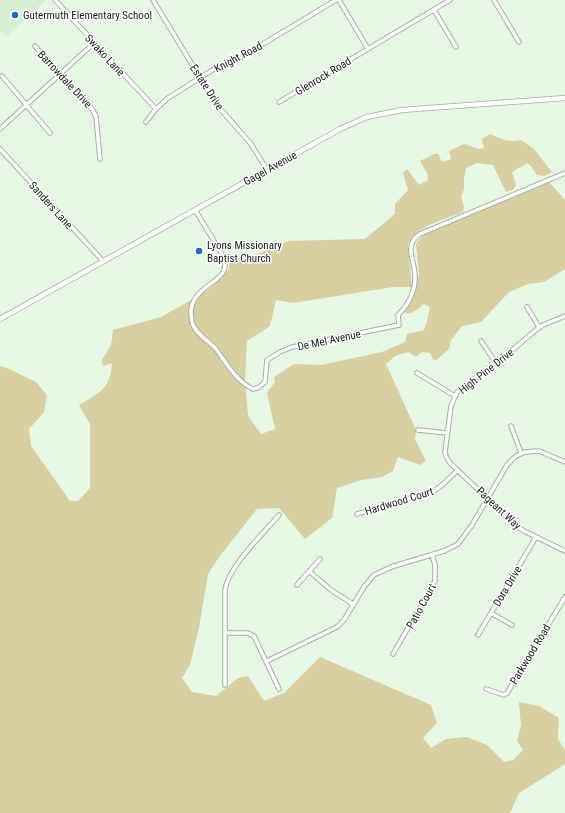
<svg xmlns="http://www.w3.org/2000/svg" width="565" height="813" viewBox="0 0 565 813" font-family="'Roboto Condensed',sans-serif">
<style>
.built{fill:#d7eed5}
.green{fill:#d8cfa2}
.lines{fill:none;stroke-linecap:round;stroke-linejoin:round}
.street-casing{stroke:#a1b19f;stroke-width:5.5}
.secondary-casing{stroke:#a1b19f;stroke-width:6}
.street{stroke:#fff;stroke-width:3.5}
.secondary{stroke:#fff;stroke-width:4.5}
.poi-dot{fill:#2267b8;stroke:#fff;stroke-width:1.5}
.labels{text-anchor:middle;stroke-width:3;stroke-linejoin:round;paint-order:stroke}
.poi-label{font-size:11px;fill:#161c15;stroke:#fff;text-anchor:start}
.street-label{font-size:11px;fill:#161c15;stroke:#fff}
</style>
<rect width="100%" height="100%" fill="#e6f7e4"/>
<path class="built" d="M0,0H46L6,37L0,31Z"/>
<path class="green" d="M490,134C499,139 511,143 521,140L534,149L552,172L544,176L537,175L531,166L527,163L512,172L516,185L513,190L506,192L493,165L477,163L466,168L464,179V189L461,197L464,206L463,212C444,220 418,225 408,244L412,287H393L293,303L276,300L270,326L247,341L245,379L248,416L261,434L275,429L267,393L275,382L274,377L294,364L321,365L382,352L405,342L407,334L424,330C427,322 428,315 430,307L424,304C418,309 411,316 404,312L411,300L419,275L416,244L424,233L435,228L549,182L565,200V269L544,282L528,284L509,292L481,322L462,326L451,340L449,349L435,361L433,359L430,353L422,352L416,357L408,352L395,356L386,364L416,430L415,439L426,461L420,465L398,457L393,471L382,477L361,480L337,488L332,518L305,539L279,508L257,509L219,557L208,574L199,627L190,665L182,678L192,692L216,696L238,678L248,676L264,701L284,693L320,657L431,705L437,723L423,738L431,748L446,739L467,737L487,745L504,762L513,760L523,750L517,741L521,725L519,702L539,706L559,718L558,739L565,750V764L519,793L510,813H0V366L7,368L36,382L47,395L44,412L29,429L31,446L70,501H78L90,488V424L79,405C100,392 110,390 112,363L103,366L102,360L111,345L113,330L161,317L209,290L229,269V259L248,258L288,241L365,239L395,214V204L408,190L403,173L407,169L419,185L428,180V175L420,161L434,154H438L442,162L451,159L449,151L464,144L478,149L484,148L482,139Z"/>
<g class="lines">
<defs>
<path id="street" d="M55,0L156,109
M153,0L216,104L251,144L267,170
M339,0L368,49
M494,0L519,42
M434,10L456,47
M35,46L93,110L96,117L100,159
M2,76L50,133
M279,102L450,0
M146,122L156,109L168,98L219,66L238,59L336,0
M0,129L94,43
M0,149L103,261
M195,210L222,254C237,282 194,282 191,310C191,315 191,320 193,325C197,335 209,341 216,349C227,364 236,381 253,389L258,388L265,382L267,360L280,352L292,347L399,325L398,315C408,305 415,292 415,278C416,261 402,246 420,234L565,173
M527,307L539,327
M565,316L543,325L536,330L504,357L457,392L451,406L445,452L446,456L450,463L516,526L524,531L565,551
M481,341L496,363
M417,373L455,396
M511,426L521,453
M418,430L447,433
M357,514L434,491L441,486L458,470
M309,571L331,590L353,604
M297,585L320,559
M491,613L512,625
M225,633H248L254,636L279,689
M478,635L536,537
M393,654L435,581V565L432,555
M267,661L337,627L344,620L364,587L374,575L391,567L444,551L458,544L472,525L507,465L516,456L525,452L539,451L565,462
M225,685V590C228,567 263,534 279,515
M486,689L504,695L507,693L565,597"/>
<path id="secondary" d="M0,319L340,129L367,117L402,110L565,98"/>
</defs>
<use href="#street" class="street-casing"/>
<use href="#secondary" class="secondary-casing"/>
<use href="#street" class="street"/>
<use href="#secondary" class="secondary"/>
</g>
<g class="poi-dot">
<circle cx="15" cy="15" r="4"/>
<circle cx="199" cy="251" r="4"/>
</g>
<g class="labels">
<g class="poi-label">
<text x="23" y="19">Gutermuth Elementary School</text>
<text x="207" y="249">Lyons Missionary<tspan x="207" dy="13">Baptist Church</tspan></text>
</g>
<g class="street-label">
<text transform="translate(105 55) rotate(47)" y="4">Swako Lane</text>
<text transform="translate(238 57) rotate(-28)" y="4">Knight Road</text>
<text transform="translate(323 76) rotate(-31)" y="4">Glenrock Road</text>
<text transform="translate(65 79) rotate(47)" y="4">Barrowdale Drive</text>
<text transform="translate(207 87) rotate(57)" y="4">Estate Drive</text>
<text transform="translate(270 168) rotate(-29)" y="4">Gagel Avenue</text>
<text transform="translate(51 205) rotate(48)" y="4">Sanders Lane</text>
<text transform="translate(329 340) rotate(-12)" y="4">De Mel Avenue</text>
<text transform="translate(486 371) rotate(-38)" y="4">High Pine Drive</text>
<text transform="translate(399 501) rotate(-17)" y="4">Hardwood Court</text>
<text transform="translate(499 508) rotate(43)" y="4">Pageant Way</text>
<text transform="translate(507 586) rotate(-59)" y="4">Dora Drive</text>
<text transform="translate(421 606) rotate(-61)" y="4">Patio Court</text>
<text transform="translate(530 654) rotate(-59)" y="4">Parkwood Road</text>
</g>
</g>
</svg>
